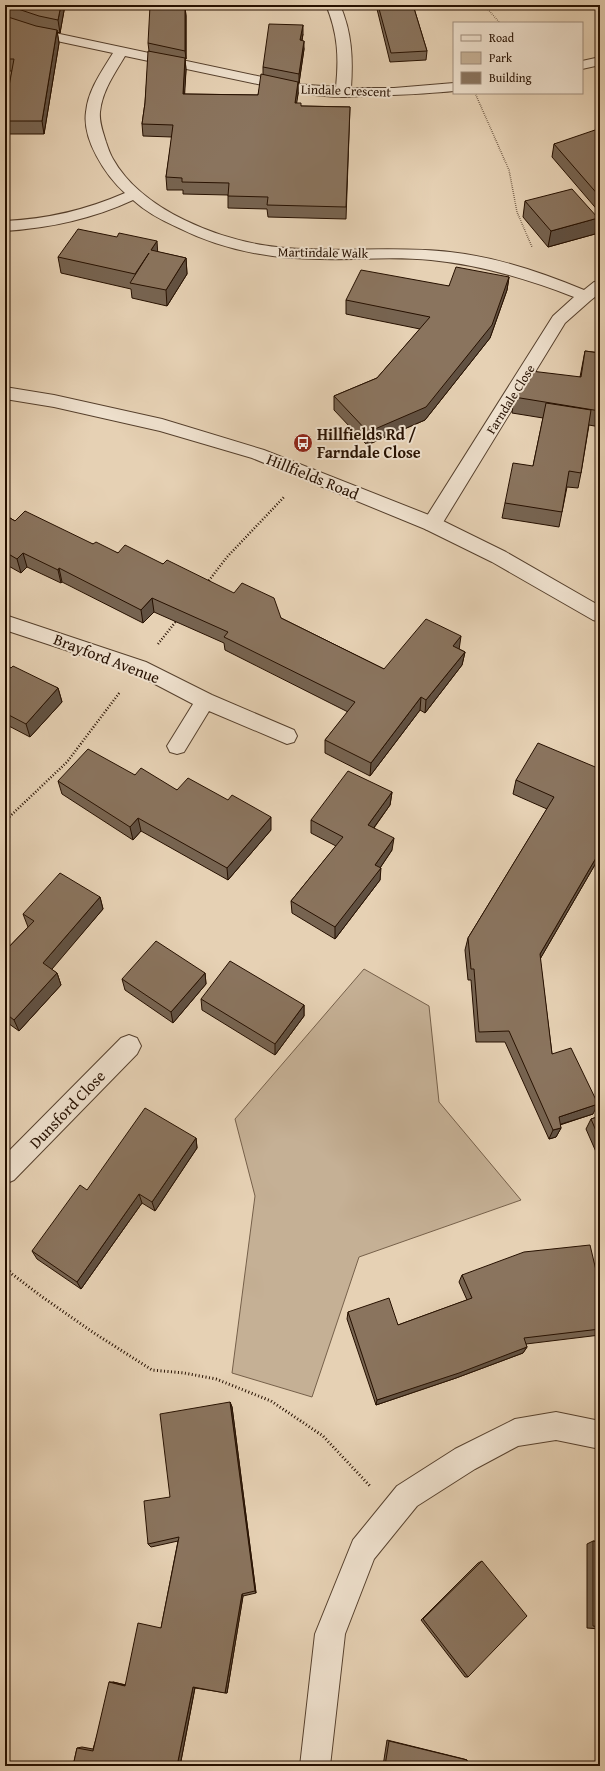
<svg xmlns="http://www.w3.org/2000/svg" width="605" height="1771" viewBox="0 0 605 1771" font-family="'Gentium Book Plus',serif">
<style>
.green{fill:#c5b095;stroke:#76604a}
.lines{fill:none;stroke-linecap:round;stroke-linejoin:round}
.minor-casing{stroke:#56402d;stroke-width:2}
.tertiary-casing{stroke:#56402d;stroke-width:2}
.path-far2{stroke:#261000;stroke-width:1.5;stroke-dasharray:0.5 1.5;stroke-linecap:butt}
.path-far1{stroke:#261000;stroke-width:2.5;stroke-dasharray:1 2;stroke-linecap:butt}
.path{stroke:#261000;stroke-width:3;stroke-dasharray:1 2.5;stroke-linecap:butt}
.minor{fill:#efe1ce;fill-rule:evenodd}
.tertiary{fill:#efe1ce;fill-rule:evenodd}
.wall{fill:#776451;stroke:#261000}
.shaded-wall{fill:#615142;stroke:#261000}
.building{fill:#8a745e;stroke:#261000}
.labels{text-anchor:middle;stroke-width:4;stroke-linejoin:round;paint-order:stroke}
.far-street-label{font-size:13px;fill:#261000;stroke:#efe1ce}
.poi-label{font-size:16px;font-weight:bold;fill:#261000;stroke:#efe1ce;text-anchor:start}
.street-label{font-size:16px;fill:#261000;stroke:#efe1ce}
</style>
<rect width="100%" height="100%" fill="#e6d1b4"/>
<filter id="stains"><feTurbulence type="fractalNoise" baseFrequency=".005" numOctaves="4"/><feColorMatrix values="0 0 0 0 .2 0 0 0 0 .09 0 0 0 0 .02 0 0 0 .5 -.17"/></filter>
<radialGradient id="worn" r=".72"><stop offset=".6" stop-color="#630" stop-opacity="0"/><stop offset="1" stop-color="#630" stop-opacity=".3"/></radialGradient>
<path class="green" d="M364,969L429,1006L439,1102L521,1200L359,1257L312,1397L232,1373L255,1196L235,1119Z"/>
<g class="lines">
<defs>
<path id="minor" d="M326,5H340C352,33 353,58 351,88H394L454,83V91C417,95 380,95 344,97C330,98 309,94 295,92L125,56C115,73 102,91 100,112C99,122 103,132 106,142C108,148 110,154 113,159C142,211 221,241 277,247C334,254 392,245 450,252C496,257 541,272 584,290L594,282L600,281V293L591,300L565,323L439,529L432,531L425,529L423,524L425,519L553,316L574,297C528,279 481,265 431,260C394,256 357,260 320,259C271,259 223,250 179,228C163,221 146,212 133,200C92,219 50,228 5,231V221C48,219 86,210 125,193C105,175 82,139 86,112C88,90 102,71 113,53L38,37L5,26V18L41,30L295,84L336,87C339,58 338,33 326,5Z
M600,57V65L582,69V61Z
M5,615L146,662L212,695L294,730L297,736L294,742L287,744L209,711L184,752L177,754L170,752L167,746L193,704L132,672L5,630Z
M129,1035L137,1038L141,1046L137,1054L14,1180L5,1184V1155L121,1038Z
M556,1412L600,1421V1449L556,1440L518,1446L475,1469L417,1506L374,1559L345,1634L330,1766H300L315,1634L353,1540L397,1486L455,1449L515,1419Z"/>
<path id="tertiary" d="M5,387L54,395L162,419L264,450L439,519L506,552L600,606V622L593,620L492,562L425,529L252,458L160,431L54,407L5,399Z"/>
</defs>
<use href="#minor" class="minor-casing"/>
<use href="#tertiary" class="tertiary-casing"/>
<path class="path-far2" d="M484,5L500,23
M475,93L509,170L517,212L532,247"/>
<path class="path-far1" d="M207,583L227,557L285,496
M158,644L177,620
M5,821L67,762L120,692"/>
<path class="path" d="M5,1266L12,1274L41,1296L94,1333L152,1370L184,1373L216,1379L271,1401L323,1436L370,1486"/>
<use href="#minor" class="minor"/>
<use href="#tertiary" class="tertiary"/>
</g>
<path class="wall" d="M5,5H65L60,33L57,32L59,43L44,134H5V108L12,71H9L6,59L7,57L5,56Z
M376,5H413L427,51L426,60L390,62Z
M185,7L186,16V59H185L186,70L184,94L258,95L263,75V67L303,34L302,41L304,49L299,83L298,82V94L296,103L301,106L350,107L346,219L268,217L267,209L228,208V195L183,194V190H167L166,177L172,137L143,136L142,124L145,103L149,51L148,43Z
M600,133V213L552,157L554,144L599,134Z
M525,201L595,234L548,247L523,217Z
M158,252L186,258L187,274L167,306L132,298L131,289L61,273L58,257Z
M509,277L507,290L490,338L425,420L367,445L334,410V396L377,378L420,329L346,314V300L449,286Z
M585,351L600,353V427L589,425L581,473L578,488L567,487L559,527L502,518L505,503L533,466L543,418L512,413L514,397L580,377Z
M5,515L15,521L93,544L118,553L163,564L281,618L384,669L459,649L465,652L462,665L425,713L420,710L370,776L325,753V740L348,712L225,650L224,643L154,612L143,623L62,582L61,583L27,567L21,573L5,564Z
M5,665L11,668L58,688L62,702L30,737L5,724Z
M600,769V856L540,959L552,1054L593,1114L560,1125L561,1128L556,1137L549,1139L505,1042H476L471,980H468L465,950L468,938L547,809L513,794L516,780Z
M135,775L177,790L271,830L228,880L141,831L133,840L62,794L58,781Z
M392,792L390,805L374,828L392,850L380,868V880L335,939L292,913L291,901L336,846L311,833V820Z
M100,897L103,909L51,969L57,973L61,985L19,1031L5,1021V951L28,927L23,914Z
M205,973L206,984L173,1023L125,990L122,979Z
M201,999L304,1005V1016L275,1055L202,1010Z
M600,1116V1161L586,1129L591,1119Z
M196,1138L197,1148L155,1211L142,1203L81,1289L37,1259L32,1251L87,1190Z
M462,1275L600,1287V1335L526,1344L527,1347L523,1353L456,1378L376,1405L347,1319L348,1312L398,1325L467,1300L459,1282Z
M230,1402L232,1407L256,1593L243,1596L227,1693L195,1688L180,1766H73L77,1748L82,1747L93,1749L113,1682L126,1685L161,1628L178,1541L151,1547L148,1544L170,1497Z
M593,1541L600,1542V1629L587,1628V1544Z
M482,1561L468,1677H465L421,1620L478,1563Z
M387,1740L464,1759L467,1760V1766H383Z"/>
<path class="shaded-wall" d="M61,5H65L60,33L58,20Z
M185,7L186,16V59L185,51Z
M303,25V34L300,49V40Z
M57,30L59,43L44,134L42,121Z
M304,41V49L299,83V74Z
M185,58L186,70L184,106L183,94Z
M298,82V94L295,115V103Z
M598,218L595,234L548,247L551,231Z
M157,241L158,257L151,250Z
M186,258L187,274L167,306L166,290Z
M509,277L507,290L490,338L425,420L367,445L368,432Z
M23,553L27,567L21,573L17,559Z
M59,568L62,582L61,583L58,570Z
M152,598L154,612L143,623L141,610Z
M461,636L459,650L453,646Z
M465,652L462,665L425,713L426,700Z
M58,688L62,702L30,737L26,724Z
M421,697L420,710L370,776L371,763Z
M392,792L390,805L367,837L368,825Z
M271,817V830L228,880L227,868Z
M138,818L141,831L133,840L130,827Z
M394,838L392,850L376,874L381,868L380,880L335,939V927L375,865Z
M600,851V856L536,966L540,954Z
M100,897L103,909L47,975L43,963Z
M57,973L61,985L19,1031L14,1020Z
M205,973L206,984L173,1023L171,1012Z
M304,1005V1016L275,1055V1044Z
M598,1104L593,1114L555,1126L559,1117Z
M561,1128L556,1137L549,1139L553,1130Z
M196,1138L197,1148L155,1211L152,1202Z
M139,1194L142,1203L81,1289L77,1282Z
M527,1347L523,1353L456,1378L376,1405L377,1400Z
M230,1402L232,1407L256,1593L255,1591Z
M242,1594L243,1596L227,1693H225Z
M109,1682H113L129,1686H125Z
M193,1687H195L180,1766H177Z"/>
<path class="building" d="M6,5H61L58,20L39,16Z
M378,5H413L427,51L391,53Z
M150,6L185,7V51L148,43Z
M5,16L36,26L57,30L42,121H5V108L14,59H6L9,44H5Z
M269,24L303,25L300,40L304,41L299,74L263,67Z
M148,51L185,58L183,94L258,95L261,74L298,82L295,103H301V106L350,107L346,207L267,205L268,197L228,196L229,183L182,182V178L166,177L173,125L142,124L145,103Z
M595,130L599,134L600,133V197L554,144Z
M572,189L598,218L551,231L525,201Z
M78,229L117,237L119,233L157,241L151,250L186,258L166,290L130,283L149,253L135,274L58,257Z
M456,267L509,277L492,325L426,407L368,432L334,396L377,378L430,317L346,300L361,270L449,286Z
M585,351L600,353V411L514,397L531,371L581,377Z
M546,403L591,410L581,473L569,471L562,512L505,503L513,463L533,466Z
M25,511L93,544L96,542L118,553L125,545L163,564L167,560L234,593L242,583L274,598L281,618L384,669L426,619L461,636L453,646L465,652L426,700L421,697L371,763L325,740L355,702L224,637L228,632L152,598L141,610L59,568L58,570L23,553L17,559L5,552V515L15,521Z
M5,665L11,668L13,666L58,688L26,724L5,713Z
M538,743L600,769V851L540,954L552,1054L571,1048L598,1104L559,1117L561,1128L553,1130L509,1031L479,1032L474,969H471L468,938L554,797L516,780Z
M88,749L135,775L141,768L177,790L188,778L228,800L232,795L271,817L227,868L138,818L130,827L58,781Z
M348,771L392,792L368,825L394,838L375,865L381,868L335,927L291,901L343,837L311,820Z
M60,873L100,897L43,963L57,973L14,1020L5,1013V951L34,921L23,914Z
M156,941L205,973L171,1012L122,979Z
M230,961L304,1005L275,1044L201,999Z
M145,1108L196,1138L152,1202L139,1194L77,1282L32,1251L80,1185L87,1190Z
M600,1116V1140L591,1119Z
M590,1245L600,1287V1329L524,1338L527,1347L459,1373L377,1400L348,1312L389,1298L398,1325L472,1298L462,1275L524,1252Z
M230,1402L255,1591L242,1594L225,1693L193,1687L177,1766H73L77,1748L93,1751L109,1682L125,1686L138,1623L161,1628L179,1537L148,1544L144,1501L170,1497L160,1414Z
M593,1541L600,1542V1627L593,1626Z
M482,1561L527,1616L468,1677L423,1619Z
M389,1741L467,1760V1766H385Z"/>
<defs>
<symbol id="bus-disc" viewBox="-11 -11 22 22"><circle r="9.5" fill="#8f2418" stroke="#efe1ce"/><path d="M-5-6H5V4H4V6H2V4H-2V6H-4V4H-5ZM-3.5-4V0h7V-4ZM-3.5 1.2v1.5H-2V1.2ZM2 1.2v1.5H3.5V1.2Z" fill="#fff"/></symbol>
</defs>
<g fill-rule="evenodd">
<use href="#bus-disc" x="292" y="432" width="22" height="22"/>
</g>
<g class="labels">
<g class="far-street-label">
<text transform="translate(346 90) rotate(2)" y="5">Lindale Crescent</text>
<text transform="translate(323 252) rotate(1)" y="5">Martindale Walk</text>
<text transform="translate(510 399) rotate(-58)" y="5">Farndale Close</text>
</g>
<g class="poi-label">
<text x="317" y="440">Hillfields Rd /<tspan x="317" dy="18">Farndale Close</tspan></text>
</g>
<g class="street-label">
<text transform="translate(313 476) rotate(22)" y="6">Hillfields Road</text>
<text transform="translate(107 658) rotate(21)" y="6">Brayford Avenue</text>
<text transform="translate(67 1109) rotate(-46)" y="6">Dunsford Close</text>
</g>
</g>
<rect width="605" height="1771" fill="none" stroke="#e6d1b4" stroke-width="20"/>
<rect x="6" y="6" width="593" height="1759" fill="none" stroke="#261000" stroke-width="2"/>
<rect x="10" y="10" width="585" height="1751" fill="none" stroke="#261000"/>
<rect x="453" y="22" width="130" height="72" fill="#efe1ce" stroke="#9f8d7c"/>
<rect x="461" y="35" width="20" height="6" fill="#efe1ce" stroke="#9f8d7c"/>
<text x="489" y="42" font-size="12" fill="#261000">Road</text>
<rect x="461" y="52" width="20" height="12" fill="#c5b095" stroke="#9f8d7c"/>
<text x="489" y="62" font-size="12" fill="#261000">Park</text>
<rect x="461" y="72" width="20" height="12" fill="#8a745e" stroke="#9f8d7c"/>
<text x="489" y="82" font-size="12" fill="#261000">Building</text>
<rect width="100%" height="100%" filter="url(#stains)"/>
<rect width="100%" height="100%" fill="url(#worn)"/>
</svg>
